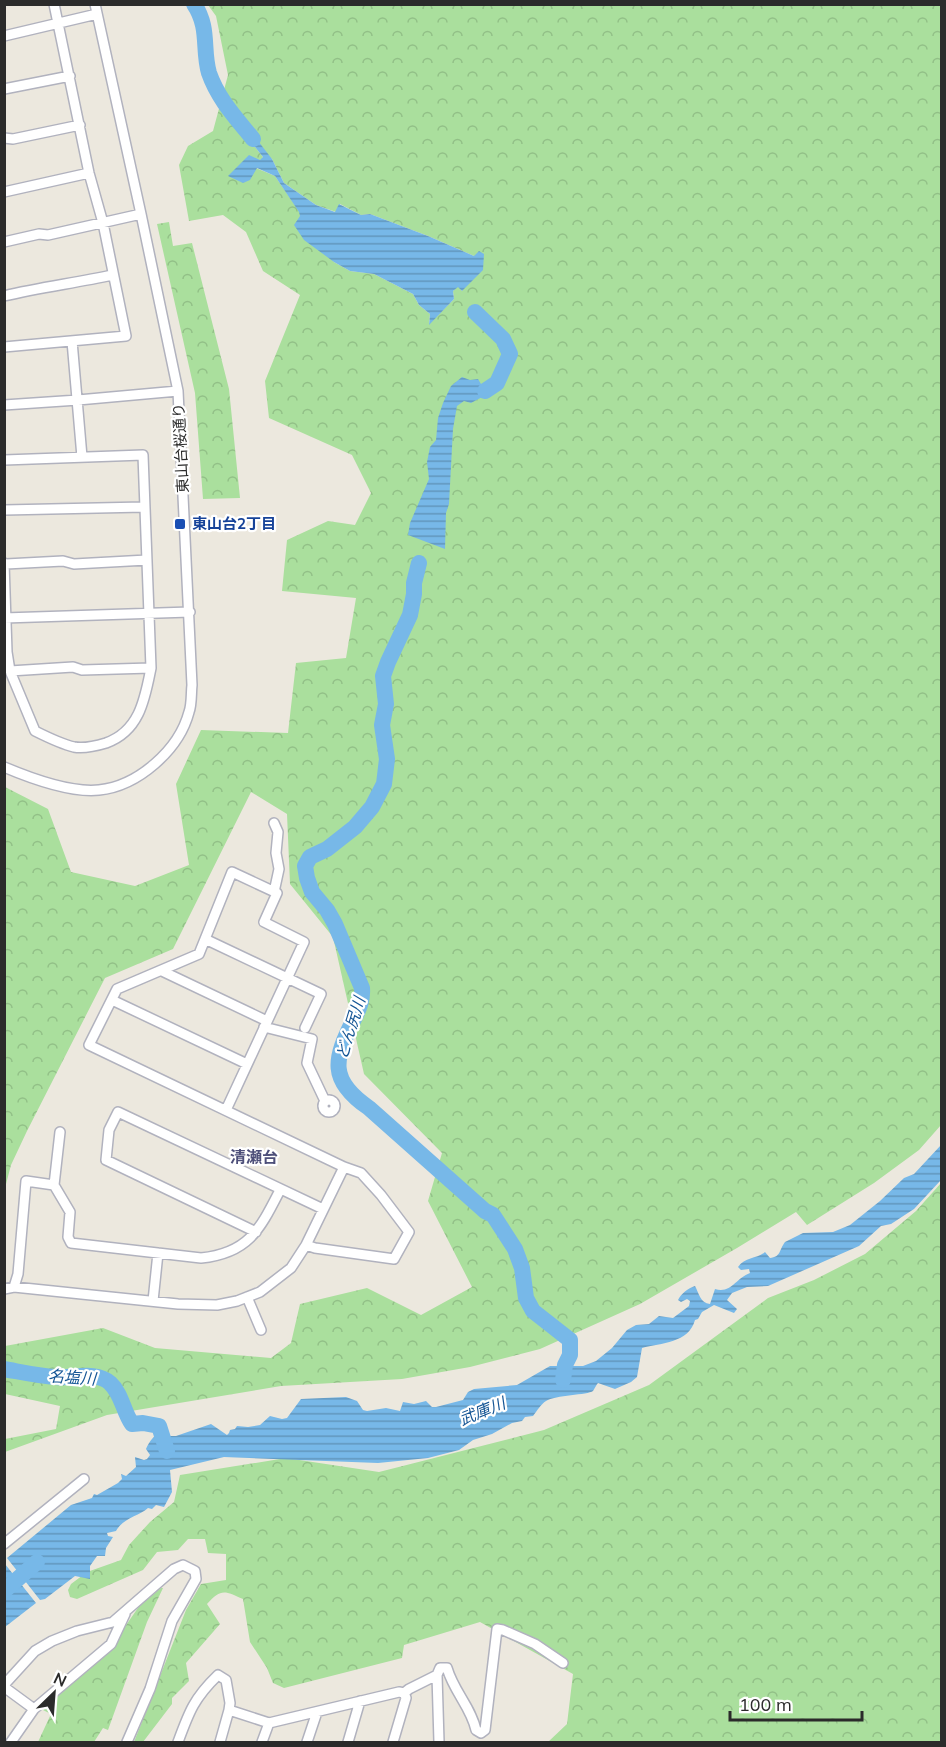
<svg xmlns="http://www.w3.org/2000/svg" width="946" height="1747" viewBox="0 0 946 1747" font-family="Mulish,'Noto Sans JP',sans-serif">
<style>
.forest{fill:url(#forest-crowns);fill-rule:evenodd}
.water{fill:url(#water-rules)}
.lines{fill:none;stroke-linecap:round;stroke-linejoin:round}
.river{stroke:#77b8e8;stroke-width:16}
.minor-casing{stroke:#b1b2be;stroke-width:12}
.minor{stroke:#fff;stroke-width:9}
.transit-dot{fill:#1a4fb4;stroke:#fff;stroke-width:2}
.labels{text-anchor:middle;stroke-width:4.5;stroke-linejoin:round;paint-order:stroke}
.street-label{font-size:15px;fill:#2b2b2b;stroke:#fff}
.transit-label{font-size:15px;font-weight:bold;fill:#164399;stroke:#fff;text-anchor:start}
.water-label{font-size:16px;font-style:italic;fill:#155595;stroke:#fff}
.neighbourhood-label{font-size:16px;font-weight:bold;fill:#4d4f79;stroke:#fff}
</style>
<defs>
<pattern id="forest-crowns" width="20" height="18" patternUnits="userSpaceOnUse" patternTransform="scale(1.5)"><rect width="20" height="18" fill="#aadf9d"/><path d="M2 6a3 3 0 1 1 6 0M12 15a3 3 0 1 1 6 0" fill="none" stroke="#92c087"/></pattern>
<pattern id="water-rules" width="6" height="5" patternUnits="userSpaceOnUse" patternTransform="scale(1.5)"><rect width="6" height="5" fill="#77b8e8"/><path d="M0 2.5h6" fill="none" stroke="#6296bc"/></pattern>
</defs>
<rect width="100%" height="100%" fill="#ece8de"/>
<path class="forest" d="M208,5H941V1125L919,1150L874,1183L807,1225L796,1212L737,1248L640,1304L540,1349L470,1367L402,1379L281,1386L107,1415L5,1452V1439L56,1429L60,1406L5,1394V1346L103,1328L155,1348L271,1358L291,1343L300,1304L367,1288L421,1315L472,1287L428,1201L442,1153L364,1074L333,937L290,884L287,814L251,792L173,949L105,978L27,1131L11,1165L5,1188V787L48,809L71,872L135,886L189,865L176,784L201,730L288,733L296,663L346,658L356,598L282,591L287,540L328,521L355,525L371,493L352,455L269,418L265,381L300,295L263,271L246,232L223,215L189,221L179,165L188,146L213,131L228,75L216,16ZM251,142L272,159L284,183L316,205L336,212L340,204L361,215L370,214L428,236L474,256L462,291L458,286L453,291L454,299L429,324L430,314L419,305L413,294L374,274L350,271L334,262L275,176L256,168L263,157Z
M169,222L173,246L192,243L229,389L240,498L203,499L195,393L157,224Z
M941,1183V1742H548L567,1724L573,1674L480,1622L404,1645L402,1658L284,1688L273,1683L267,1668L250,1642L243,1599C225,1591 221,1588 207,1604L220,1624L186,1663L189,1681L172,1698V1704L143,1742H134L186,1610L201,1584L226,1580V1554L208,1553L205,1539H188L178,1550L157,1552L143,1570L77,1599L70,1597L68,1590L71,1584L87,1572L121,1560L129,1545L150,1522L174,1502L180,1475L286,1458L379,1472L544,1430L649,1385L768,1298L814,1280L865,1254L916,1211Z
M161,1588H163L147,1622L108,1730L103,1728L94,1742H38L51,1714L43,1710L115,1641L140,1605Z"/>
<path class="water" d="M255,137L272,159L284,183L316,205L335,212L339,204L361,215L370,214L428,236L474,256L479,251L484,254L483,270L462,291L458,287L453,291L454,299L429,325L430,314L419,305L413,294L374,274L350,271L334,262L304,240L294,225L300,216L299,212L275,176L257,168L250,180L243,183L228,176L249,155L260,160L263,157L251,142Z
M462,377L470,380L478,379L481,384L485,385L484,396L471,403L464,401L457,406L453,429L449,504L446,513L445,549L408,535L410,523L429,479L427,462L430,447L436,440L438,418L443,403L451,386Z
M941,1145V1180L914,1209L891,1224L881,1226L859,1246L768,1286L747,1287L732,1293L727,1300L737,1309L734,1313L714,1305L702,1312L698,1319L695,1320C689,1343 661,1343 642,1348L637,1377L631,1382L615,1389L598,1383C596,1385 595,1388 593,1391C588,1395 555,1395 546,1401C541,1404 537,1411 533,1416L525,1417L522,1421L512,1423L492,1434L473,1440L459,1450L428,1458L378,1463L224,1457L170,1470L172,1492L164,1507L156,1505L152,1509L148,1508C139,1516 123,1518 116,1531L107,1533L108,1536L113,1537L106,1548L105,1556H97L90,1566V1579L75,1576L45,1599L40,1600L7,1558L71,1505L92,1498L94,1494L97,1495L118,1483L122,1479L121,1474L126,1476L136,1467L135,1457L144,1460L147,1459L150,1455L146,1449C149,1442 155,1433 163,1431L169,1436H176L211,1424L227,1435L229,1433L230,1430L235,1429L237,1426L248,1427L260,1425L270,1416L282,1419L287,1418L301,1399L346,1397L357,1401L363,1410L367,1411L386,1408L400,1411L403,1402L414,1404L426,1401L432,1407H436L463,1400L468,1392L474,1389L517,1385L550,1366H583L596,1361L612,1348L627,1330L636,1325L649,1324L659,1316L673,1318L689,1306L690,1301L687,1299L681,1302L678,1300C681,1294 688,1288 695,1286C699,1293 700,1303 710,1304L715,1289C731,1294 736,1278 750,1273L749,1269L741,1270L738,1267C745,1257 757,1259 765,1252L770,1258C781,1257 779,1250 785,1242L803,1233L833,1232L850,1225L880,1201L904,1178L914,1174Z
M5,1564L36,1603L5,1627Z"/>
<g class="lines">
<path class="river" d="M194,4C210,28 202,49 209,73C218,99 236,118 253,139
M475,312L503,339L510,354L497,383L485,391
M419,563L414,583V594L410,615L388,662L383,676L386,704L382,725L387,759L384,784L372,807L355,827L327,849L310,857L305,866L307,878L312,892L327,910L335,924L362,988C363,1000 359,1009 354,1019C334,1059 328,1080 369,1108L485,1211L493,1215L515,1249L522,1268L526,1298L533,1311L570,1340V1355L565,1365L563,1380
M4,1369C21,1372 38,1376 56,1377C73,1379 95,1370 110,1383C122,1394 123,1411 132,1424L143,1423L159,1426L167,1451
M4,1591L37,1562"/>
<defs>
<path id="minor" d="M4,36L97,14
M4,89L70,76
M4,138L13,139L80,125
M4,192L89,173
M4,242L39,234L48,235L141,214
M4,296C41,287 76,283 112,275
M72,341L82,457
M4,347L126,336L103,223L89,173L54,4
M4,405L78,400L178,391
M4,460L143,455L151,668C145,698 140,731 106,743C96,746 84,749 74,747C61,744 47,737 35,731L10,671L7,652L4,563
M4,510L144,507
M6,564L63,561L74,564L147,560
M4,618L190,612
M10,671L73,667L82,670L151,668
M4,767C30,778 71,793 99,790C138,786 179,750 189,712C192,704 191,693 192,685L178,391L141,214L95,4
M274,892L279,869L276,853L278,832L274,823
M205,939L321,994L305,1028
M162,971L267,1021
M112,1000L247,1064
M264,1027L312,1039L307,1063L325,1101
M323 1106a6 6 0 1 1 12 0a6 6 0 1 1-12 0Z
M226,1110L304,942L264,922L277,893L232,872L199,954L117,989L89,1045L344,1167L361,1173L381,1195L409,1232L394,1259L315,1248L306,1245
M54,1185L60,1132
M256,1232L106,1160L109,1130L118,1112L323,1209
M14,1287L18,1274L26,1181L54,1185L70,1212L68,1237L71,1243L201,1258C249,1253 260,1229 280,1190
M4,1289L14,1287L178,1304L217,1305L237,1301L260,1292L291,1268L306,1245L344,1167
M247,1297L261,1330
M153,1301L158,1253
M4,1544L84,1479
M4,1685L35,1651L52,1641L77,1631L113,1622L174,1569L183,1565L195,1571L196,1579L172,1621L150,1689L127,1742
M4,1687L34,1709
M404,1693L409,1689L437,1675
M11,1742L34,1709L111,1644L125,1614
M178,1742C189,1712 194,1698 218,1675L226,1680L230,1703L229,1710
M220,1742L229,1710L269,1723L399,1692L404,1693L406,1698L393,1742
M262,1742L269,1723
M307,1742L317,1712
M348,1742L360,1701
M439,1742L437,1675L440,1668H447C454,1692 471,1707 476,1730L481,1733L485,1730L497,1629L503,1630L535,1644L563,1663"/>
</defs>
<use href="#minor" class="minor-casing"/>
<use href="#minor" class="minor"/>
</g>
<rect class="transit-dot" x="174" y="518" width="12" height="12" rx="3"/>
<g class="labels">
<g class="street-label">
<text transform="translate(181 448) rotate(-93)" y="5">東山台桜通り</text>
</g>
<g class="transit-label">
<text x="192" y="529">東山台2丁目</text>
</g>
<g class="water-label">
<text transform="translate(350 1028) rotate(-73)" y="6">どん尻川</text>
<text transform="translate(72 1377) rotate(4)" y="6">名塩川</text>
<text transform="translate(482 1411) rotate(-22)" y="6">武庫川</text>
</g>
<g class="neighbourhood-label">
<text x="254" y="1163">清瀬台</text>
</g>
</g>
<rect width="946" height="1747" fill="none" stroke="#2b2b2b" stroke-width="12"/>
<g transform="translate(54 1693) rotate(25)" stroke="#ffffff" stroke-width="4.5" paint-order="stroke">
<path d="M0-4.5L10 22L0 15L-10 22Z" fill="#2b2b2b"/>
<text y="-9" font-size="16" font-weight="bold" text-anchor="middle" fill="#2b2b2b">N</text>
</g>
<path d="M730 1711v9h132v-9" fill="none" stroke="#2b2b2b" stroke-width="3"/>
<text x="739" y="1711" font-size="18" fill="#2b2b2b" stroke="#ffffff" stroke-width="4.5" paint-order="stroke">100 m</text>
</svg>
